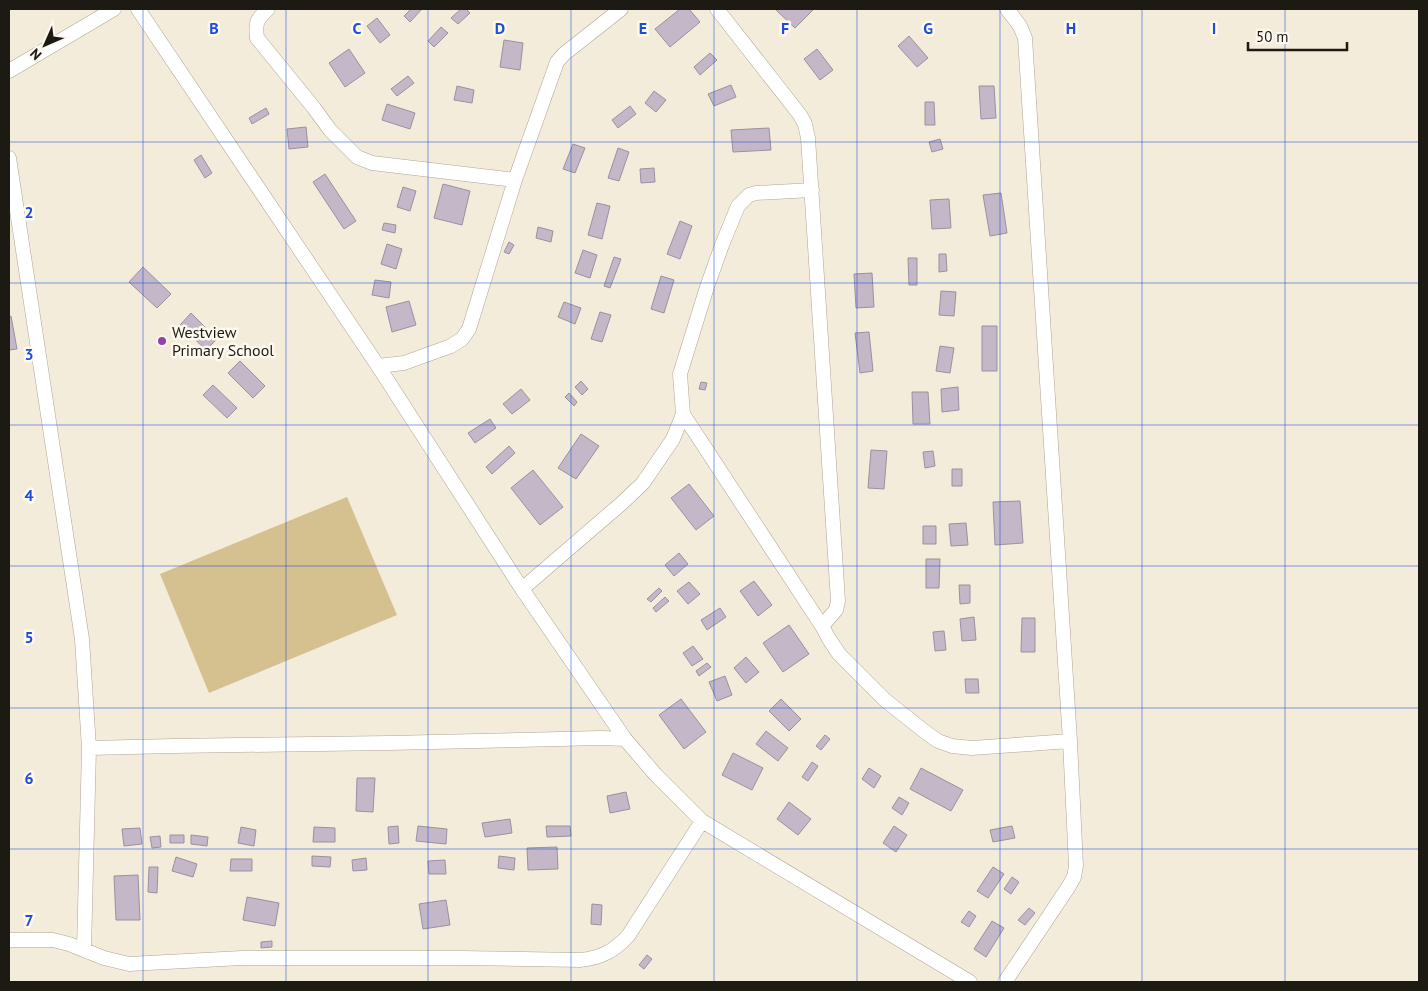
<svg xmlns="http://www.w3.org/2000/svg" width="1428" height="991" viewBox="0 0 1428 991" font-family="'PT Sans',sans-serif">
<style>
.green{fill:#d5c090}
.building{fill:#c4b8c8;stroke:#9b909f}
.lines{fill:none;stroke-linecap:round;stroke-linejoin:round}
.street-casing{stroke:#ada695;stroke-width:15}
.street{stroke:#fff;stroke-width:14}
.grid{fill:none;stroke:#1d4ed8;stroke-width:1;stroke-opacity:0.55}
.poi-dot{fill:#9440af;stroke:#fef9ef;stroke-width:2}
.labels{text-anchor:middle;stroke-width:5;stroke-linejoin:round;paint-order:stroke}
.poi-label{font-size:16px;fill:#1d1a14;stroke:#fef9ef;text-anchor:start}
.grid-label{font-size:16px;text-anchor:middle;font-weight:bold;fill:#1d4ed8;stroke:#fef9ef;stroke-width:5;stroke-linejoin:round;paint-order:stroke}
</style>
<rect width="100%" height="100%" fill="#f4ecda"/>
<path class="green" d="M347,497L397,615L209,693L160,574Z"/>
<path class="building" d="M411,9H422L410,22L404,16Z
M461,9H466L470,13L458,24L451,18Z
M680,9H689L700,22L670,47L655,29Z
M775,9H814L795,28Z
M377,18L390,35L380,43L367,26Z
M441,27L448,33L434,47L428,41Z
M909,36L928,58L917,67L898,46Z
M504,40L523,43L520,70L500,67Z
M349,49L365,73L345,87L329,63Z
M817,49L833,70L820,80L804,59Z
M710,53L717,60L700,75L694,67Z
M408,76L414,83L397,96L391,89Z
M731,85L736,97L714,106L708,94Z
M457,86L474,90L472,103L454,100Z
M979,86H994L996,118L981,119Z
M654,91L666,100L656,112L645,103Z
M925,102H934L935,125H925Z
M387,104L415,113L410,129L382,120Z
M630,106L636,114L618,128L612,120Z
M266,108L269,114L252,124L249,118Z
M306,127L308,147L289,149L287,129Z
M769,128L771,150L733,152L731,130Z
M940,139L943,149L932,152L929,142Z
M573,144L585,148L575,173L563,169Z
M618,148L629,152L619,181L608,178Z
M201,155L212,173L205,178L194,160Z
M654,168L655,182L641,183L640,169Z
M325,174L356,221L344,229L313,182Z
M443,184L470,191L462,225L434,218Z
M403,187L416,191L410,211L397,207Z
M1001,193L1007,233L990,236L983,195Z
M949,199L951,228L932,229L930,200Z
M597,203L610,206L602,239L588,235Z
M680,221L692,226L680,259L667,254Z
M384,223L396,225L395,233L382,230Z
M538,227L553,231L551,242L536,238Z
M509,242L514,245L509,254L504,252Z
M387,244L402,249L396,269L381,264Z
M583,250L597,255L590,278L575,273Z
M939,254H946L947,271L939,272Z
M614,257L621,259L610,288L604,286Z
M908,258H917V285H909Z
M143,267L171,294L157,308L129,282Z
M872,273L874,307L856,308L854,274Z
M661,276L674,280L664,313L651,309Z
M375,280L391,282L389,298L372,295Z
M941,291L956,292L954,316L939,315Z
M409,301L416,325L392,332L386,307Z
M564,302L581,308L575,324L558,317Z
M600,312L611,315L602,342L591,339Z
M191,313L217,339L206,350L180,325Z
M11,316L17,349L9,350V317Z
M982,326H997V371H982Z
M869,332L873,371L860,373L855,333Z
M940,346L954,348L950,373L936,371Z
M240,361L265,386L253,398L228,373Z
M581,381L588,389L582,395L575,387Z
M701,382L707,383L705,390L699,389Z
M213,385L237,408L227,418L203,395Z
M958,387L959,410L942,412L941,389Z
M521,389L530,400L512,414L503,404Z
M912,392H928L930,424H913Z
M569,393L577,402L574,406L565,397Z
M490,419L496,428L475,443L468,433Z
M581,434L599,446L576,479L558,468Z
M509,446L515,453L492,474L486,467Z
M871,450L887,451L884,489L868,488Z
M933,451L935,466L925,468L923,452Z
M952,469H962V486H952Z
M533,470L563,507L540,525L511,488Z
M689,484L714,516L696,530L671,498Z
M1020,501L1023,543L995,545L993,502Z
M966,523L968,545L951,546L949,524Z
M923,526H936V544H923Z
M679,553L688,564L674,576L665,565Z
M926,559H940L939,588H926Z
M754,581L772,605L758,616L740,591Z
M689,582L700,594L688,604L677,591Z
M959,585H970V603L960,604Z
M659,588L662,591L651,602L647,599Z
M665,597L669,601L656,612L653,608Z
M720,608L726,617L707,630L701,620Z
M974,617L976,640L962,641L960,619Z
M1022,618H1035V652H1021Z
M789,625L809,654L783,672L763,643Z
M944,631L946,650L935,651L933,632Z
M693,646L703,659L692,666L683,653Z
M746,657L759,672L746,683L734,668Z
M707,663L711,667L699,676L696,671Z
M725,676L732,695L717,701L709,682Z
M965,679H978L979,693H966Z
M681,699L706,732L684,749L659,715Z
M781,699L801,719L789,731L769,711Z
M766,731L788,748L778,761L756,744Z
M825,735L830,739L821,750L816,746Z
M733,753L763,768L752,790L722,775Z
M812,762L818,766L808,781L802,777Z
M869,768L881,776L874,788L862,779Z
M921,768L963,790L951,811L910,789Z
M357,778H375L373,812L356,811Z
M626,792L630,809L610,813L607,796Z
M899,797L909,803L902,815L892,808Z
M789,802L811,819L798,835L777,819Z
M510,819L512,833L485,837L482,823Z
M398,826L399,843L389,844L388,827Z
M418,826L447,829L446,844L416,841Z
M546,826H570L571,836L547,837Z
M894,826L907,835L896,852L883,843Z
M1012,826L1015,838L993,842L990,830Z
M241,827L256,830L254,846L238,843Z
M314,827L335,828V842H313Z
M140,828L142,844L124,846L122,829Z
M170,835H184V843H170Z
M191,835L208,837L207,846L191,844Z
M160,836L161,847L152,848L150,837Z
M557,847L558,869L528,870L527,848Z
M312,856L331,857L330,867L312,866Z
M499,856L515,858L514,870L498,868Z
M176,857L197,864L193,877L172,871Z
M366,858L367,870L353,871L352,860Z
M231,859H252V871H230Z
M445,860L446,874H429L428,861Z
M149,867H158L157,893L148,892Z
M993,867L1004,874L988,898L977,891Z
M138,875L140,920H116L114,876Z
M1012,877L1019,882L1011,894L1004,889Z
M247,897L279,903L275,926L243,920Z
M446,900L450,925L423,929L419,904Z
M592,904L602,905L601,925L591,924Z
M1029,908L1035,913L1025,925L1018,920Z
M969,911L976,916L969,927L961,922Z
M992,921L1004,928L986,957L974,949Z
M272,941V947L261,948V942Z
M647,955L652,959L644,969L639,965Z"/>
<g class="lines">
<defs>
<path id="street" d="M138,9L378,366L522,589L625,739L655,774L702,821L970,982
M268,9C257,19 255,22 257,38L314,108L330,130L357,157L372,163L515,180
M717,9L800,115L805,124L808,138L838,601L836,610L822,626
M9,71L114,9
M9,158L82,639L89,748L84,950L104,958L129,964L242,958H461L580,960C601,958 614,951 628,936L702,821
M812,190L756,193L749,195L738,206L722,245L707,287L680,374L683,414L822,626L829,639L839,654L885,700L924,731L938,741L952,746L972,748L1070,741
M378,366L404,363L451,346L462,339L469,329L515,180L557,62L564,54L621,9
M522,589L622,503L643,483L673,439L683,414
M89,748L173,746L389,743L601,738L625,739
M9,940H53L69,944L84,950
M1005,982L1069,886L1074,877L1076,866L1070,741L1025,38L1020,26L1007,9"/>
</defs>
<use href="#street" class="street-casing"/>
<use href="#street" class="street"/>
</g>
<path class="grid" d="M143,9V982M286,9V982M428,9V982M571,9V982M714,9V982M857,9V982M1000,9V982M1142,9V982M1285,9V982M9,142H1419M9,283H1419M9,425H1419M9,566H1419M9,708H1419M9,849H1419"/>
<circle class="poi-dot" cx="162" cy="341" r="5"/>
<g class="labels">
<g class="poi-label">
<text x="172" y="338">Westview<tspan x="172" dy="18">Primary School</tspan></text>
</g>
</g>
<g class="grid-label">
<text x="214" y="34">B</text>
<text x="357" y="34">C</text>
<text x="500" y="34">D</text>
<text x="643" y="34">E</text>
<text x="785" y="34">F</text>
<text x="928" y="34">G</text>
<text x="1071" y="34">H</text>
<text x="1214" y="34">I</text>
<text x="29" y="218">2</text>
<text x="29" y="360">3</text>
<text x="29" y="501">4</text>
<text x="29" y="643">5</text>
<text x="29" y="784">6</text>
<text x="29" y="926">7</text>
</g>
<rect width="1428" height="991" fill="none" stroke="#1d1a14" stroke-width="20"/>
<g transform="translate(45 45) rotate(225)" stroke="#fef9ef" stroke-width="4" paint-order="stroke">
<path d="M0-4L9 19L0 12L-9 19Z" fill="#1d1a14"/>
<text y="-8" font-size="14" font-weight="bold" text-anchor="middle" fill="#1d1a14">N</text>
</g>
<path d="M1248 42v8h99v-8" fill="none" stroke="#1d1a14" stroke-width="2.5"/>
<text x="1256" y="42" font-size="15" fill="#1d1a14" stroke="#fef9ef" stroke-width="4" paint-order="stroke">50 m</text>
</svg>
